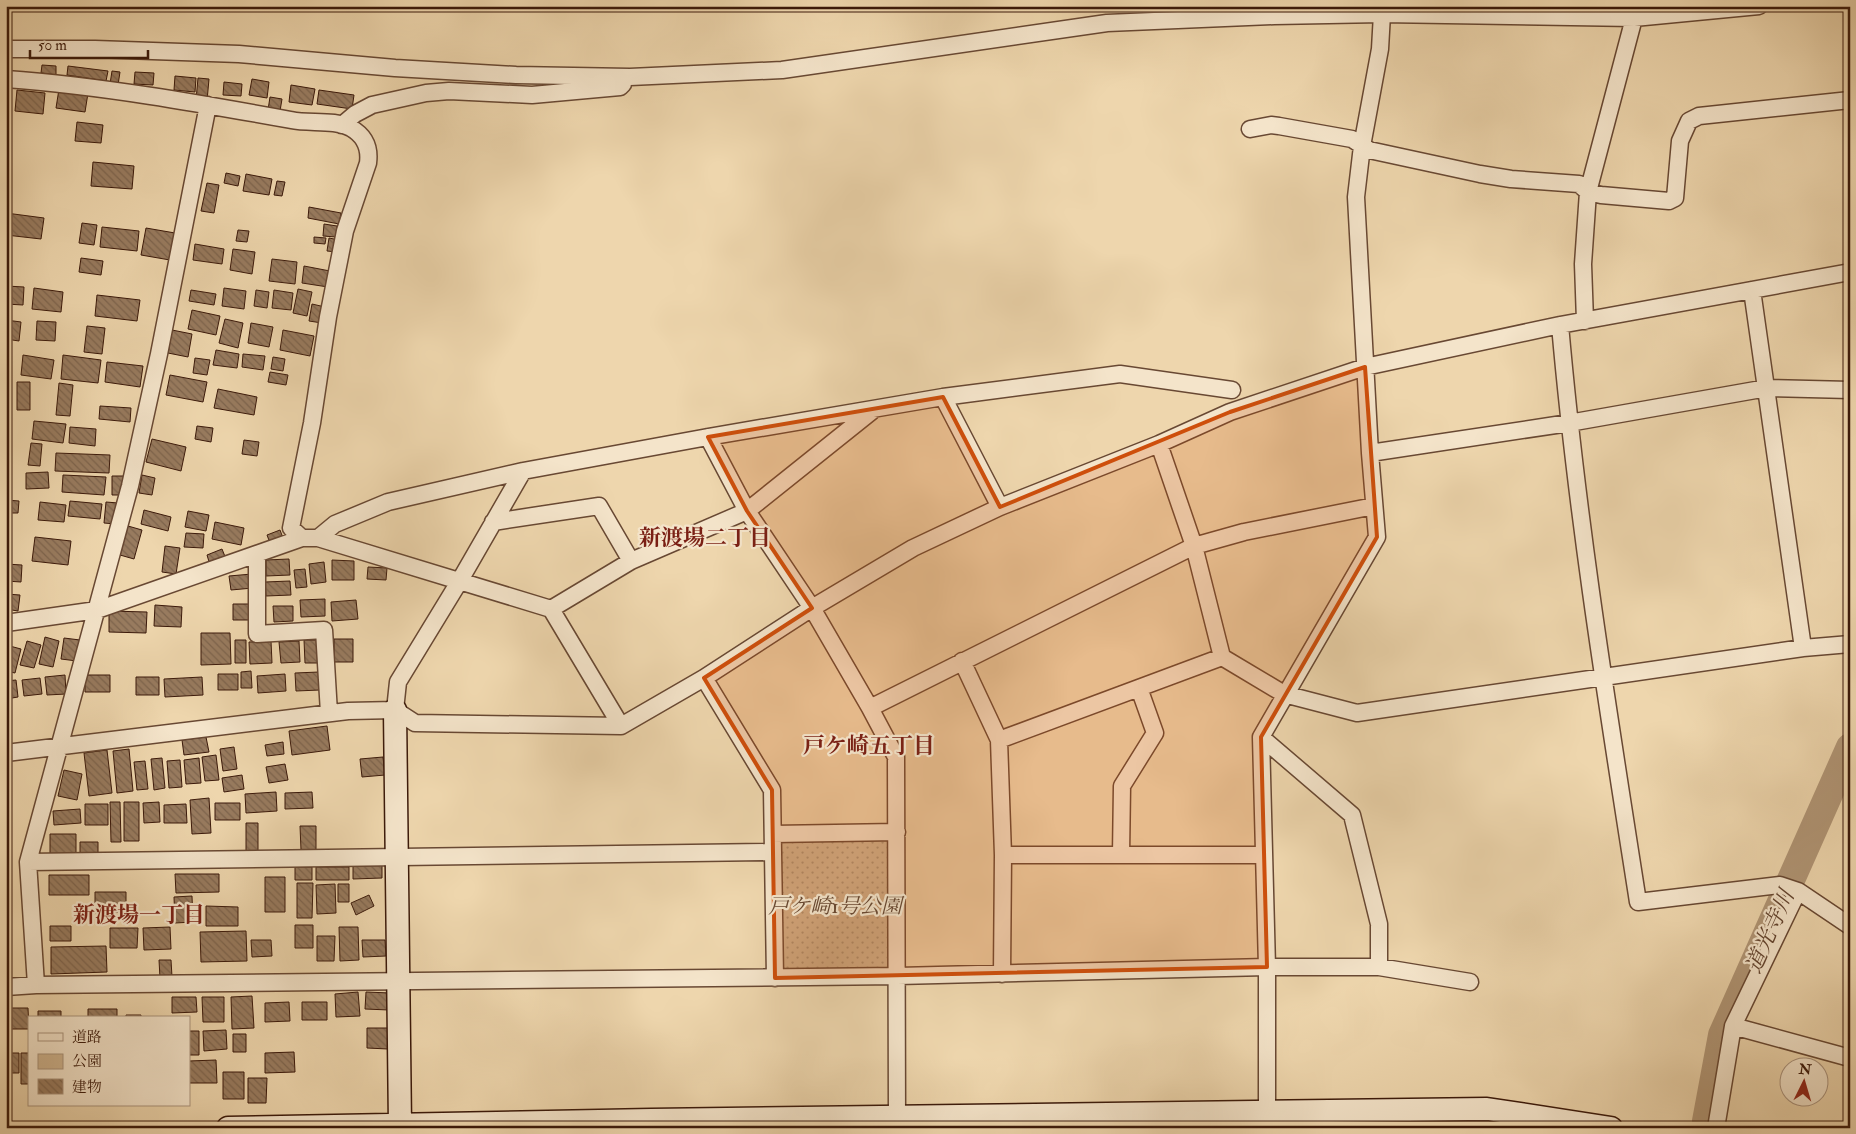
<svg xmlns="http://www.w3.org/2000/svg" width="1856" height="1134" viewBox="0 0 1856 1134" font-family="'IM FELL Double Pica','Noto Serif JP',serif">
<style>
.green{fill:url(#green-dots);stroke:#86684e}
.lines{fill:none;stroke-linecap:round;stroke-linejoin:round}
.river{stroke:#b19676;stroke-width:28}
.building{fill:url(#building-back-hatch);stroke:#3b190a}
.street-casing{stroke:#684833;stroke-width:19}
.secondary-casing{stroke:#3b190a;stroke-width:25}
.street{stroke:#f4e4ca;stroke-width:16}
.secondary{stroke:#f4e4ca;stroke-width:22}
.marked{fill:#ce4f0c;fill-opacity:0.2;stroke:#ce4f0c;stroke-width:4;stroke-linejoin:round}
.labels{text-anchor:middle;stroke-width:4.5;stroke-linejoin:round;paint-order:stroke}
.park-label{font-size:21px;font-style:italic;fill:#684832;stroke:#f4e4ca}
.neighbourhood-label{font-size:22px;font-weight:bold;fill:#7a1f14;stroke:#f4e4ca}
.water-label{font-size:22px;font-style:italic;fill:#644530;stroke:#f4e4ca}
</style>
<defs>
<pattern id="green-dots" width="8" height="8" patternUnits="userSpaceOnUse" patternTransform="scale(1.25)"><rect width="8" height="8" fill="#d0b691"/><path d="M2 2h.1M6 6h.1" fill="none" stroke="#aa9375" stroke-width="1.8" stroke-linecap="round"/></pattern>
<pattern id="building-back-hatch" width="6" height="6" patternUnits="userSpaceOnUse" patternTransform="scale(1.25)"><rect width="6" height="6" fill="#987b5f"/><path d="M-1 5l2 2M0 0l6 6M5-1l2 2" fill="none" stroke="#7d644d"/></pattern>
</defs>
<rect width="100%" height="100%" fill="#eed6ad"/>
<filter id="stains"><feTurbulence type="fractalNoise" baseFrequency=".004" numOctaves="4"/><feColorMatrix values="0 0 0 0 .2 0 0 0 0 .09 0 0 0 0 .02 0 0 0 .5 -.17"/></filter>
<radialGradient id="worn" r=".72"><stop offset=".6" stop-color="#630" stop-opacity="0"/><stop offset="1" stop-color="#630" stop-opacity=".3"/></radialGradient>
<path class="green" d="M889,839L891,969L782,970L780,842Z"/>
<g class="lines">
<path class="river" d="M1706,1121L1722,1035L1850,747"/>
</g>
<path class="building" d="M42,65L56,66V75L41,73Z
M68,66L108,71L106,81L67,75Z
M112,71L120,72L118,85L110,84Z
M135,72L154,73L153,85L134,84Z
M175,76L196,78L195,92L174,90Z
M198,78L209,79L207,101L196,100Z
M252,79L269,82L267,98L249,95Z
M224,82L242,84L241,96L223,95Z
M291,85L315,89L312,105L289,102Z
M59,89L88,93L85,112L56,108Z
M17,90L45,93L43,114L15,111Z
M319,90L354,95L352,109L317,104Z
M270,97L282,99L280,111L268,110Z
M77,122L103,125L101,143L75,141Z
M93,162L134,166L132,189L91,186Z
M226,173L240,176L238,186L224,183Z
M246,174L272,179L269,195L243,191Z
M277,181L285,182L282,196L274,195Z
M207,183L219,185L214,213L201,211Z
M309,207L341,213L339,224L308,218Z
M6,213L44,218L41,239L6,235Z
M82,223L97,225L94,245L79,243Z
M324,224L337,226L336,237L323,236Z
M102,227L139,231L137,251L100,247Z
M146,228L175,233L170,260L141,255Z
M238,230L249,231L247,242L236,241Z
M314,237L326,238L325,244L314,243Z
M329,238L339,240L337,252L327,251Z
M195,244L224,249L222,264L193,260Z
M233,249L255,252L252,274L230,270Z
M81,258L103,261L101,275L79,272Z
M272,259L297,262L295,284L269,281Z
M304,266L330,271L328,287L302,283Z
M6,286L24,287L23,305L6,304Z
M34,288L63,292L61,312L32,309Z
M224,288L246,291L244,309L222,306Z
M298,289L312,292L307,316L293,313Z
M191,290L216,294L214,305L189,301Z
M256,290L269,292L267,308L254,306Z
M274,290L293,293L291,310L272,308Z
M97,295L140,300L137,321L95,316Z
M312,304L325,307L322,323L309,321Z
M192,310L220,316L216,335L188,329Z
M225,319L243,323L238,348L219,343Z
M6,320L21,322L19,341L6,339Z
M37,321L56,322L55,341L36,340Z
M251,323L273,327L269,347L248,343Z
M87,326L105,328L102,354L84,352Z
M172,330L192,334L188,357L168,353Z
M283,330L314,336L310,356L280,350Z
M216,350L239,354L237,368L213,365Z
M243,354L265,356L263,370L242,367Z
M23,355L54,360L51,379L21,375Z
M63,355L101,360L98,383L61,379Z
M273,357L285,359L283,371L271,369Z
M195,358L210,360L207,375L193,373Z
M107,362L143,366L140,387L105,382Z
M270,372L288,375L286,385L268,382Z
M170,375L207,382L203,402L166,395Z
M17,382H30V410H17Z
M59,383L73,385L70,416L56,415Z
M218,389L257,397L254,415L214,408Z
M100,406L131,408L130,422L99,419Z
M34,421L66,424L63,443L32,439Z
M197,426L213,428L211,442L195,439Z
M70,427L96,429L95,446L69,443Z
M152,439L186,447L181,471L146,462Z
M244,440L259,442L257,456L242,454Z
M31,443L42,444L40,466L28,465Z
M56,453L110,455L109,473L55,471Z
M6,455H10L8,477H6Z
M48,472L49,488L26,489V473Z
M63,475L106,477L104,495L62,492Z
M142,475L155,478L152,495L139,493Z
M112,476H124V495H112Z
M6,500L19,501L18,513H6Z
M70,501L102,504L100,519L68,516Z
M40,502L66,505L64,522L38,520Z
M106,502L118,503L116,524L104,523Z
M144,510L171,517L168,531L141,524Z
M188,511L209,515L206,531L185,527Z
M215,522L244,528L241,545L212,539Z
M128,526L142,530L134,559L120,555Z
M280,530L283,538L270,543L267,535Z
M6,531L10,532L9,547H6Z
M186,533L204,534L203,548L184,547Z
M35,537L71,541L68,565L32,561Z
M165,546L180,548L176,574L162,572Z
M222,549L226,559L210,565L207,555Z
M289,559L290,575L266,576V560Z
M332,560L354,561V580H332Z
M324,562L326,582L311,584L309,564Z
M6,564L22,565L21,582L6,581Z
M368,567L387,568L386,580L367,579Z
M305,569L307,587L296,588L294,570Z
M252,574L253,588L231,590L229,576Z
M290,581L291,595L266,596L265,582Z
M6,594L20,595L18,611L6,609Z
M325,599V616L301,617L300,600Z
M356,600L358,619L332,621L331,602Z
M233,604H253V620H233Z
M155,605L182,607L181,627L154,626Z
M273,606H293V621L274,622Z
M109,611L147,612L146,633L109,632Z
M201,633H230L231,664L201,665Z
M45,637L59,641L53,667L39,664Z
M64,638L80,640L77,661L61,659Z
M334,639H353V662H334Z
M235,640H246V663H235Z
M304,640H320L321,663H305Z
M27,641L41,645L34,668L20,665Z
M271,641L272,663L250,664L249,642Z
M299,641L300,662L281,663L279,642Z
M6,645L21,649L15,673L6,671Z
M251,671L252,688H241V672Z
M319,672L320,690L296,691L295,673Z
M218,674H238V690H218Z
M285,674L286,691L258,693L257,676Z
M65,675L66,694L47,695L45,677Z
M85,675H110V692H85Z
M136,677H159V695H136Z
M202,677L203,695L165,697L164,679Z
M40,678L42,694L24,696L22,680Z
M16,680L18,697L6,699V681Z
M327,726L330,750L292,755L289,731Z
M206,737L209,752L184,755L182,740Z
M283,742L284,754L267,756L265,745Z
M234,747L237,769L223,771L220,749Z
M129,749L133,791L117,793L113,751Z
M107,750L112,793L89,796L84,753Z
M216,755L219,780L205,781L202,757Z
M383,757L385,775L362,777L360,759Z
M162,758L165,788L154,790L151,759Z
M199,758L201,783L186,784L184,760Z
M180,760L182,787L169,788L167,761Z
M145,761L148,789L137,790L134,762Z
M285,764L288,780L269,783L266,767Z
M64,770L82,774L77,800L58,796Z
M242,775L244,789L224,792L222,778Z
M276,792L277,811L246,813L245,794Z
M312,792L313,808L285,809V793Z
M209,798L211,833L192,834L190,800Z
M110,802H120L121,842H111Z
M124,802H139V841H124Z
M159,802L160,822L144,823L143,803Z
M215,803H240V820H215Z
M85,804H108V825H85Z
M186,804L187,823H164V805Z
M80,809L81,823L54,825L53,811Z
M246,823H258V854H246Z
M300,826H316V850H301Z
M50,834H76V854L50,855Z
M80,842H98V856L80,855Z
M382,863V878L353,879V864Z
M295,867H312V880H295Z
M316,867H349V880H316Z
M175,874H219V892L176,893Z
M49,875H89V895H49Z
M6,877H8L10,892L6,893Z
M265,877H285V912H265Z
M297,883H313L312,918H297Z
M335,884L336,913L317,914L316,885Z
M338,884H349V902H338Z
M95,892H126V912L95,913Z
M369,895L374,906L356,915L351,903Z
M192,896L193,922L175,923L174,897Z
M6,900H8L11,919H6Z
M206,906L238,907V926H206Z
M295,925H313V948H295Z
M50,926H71V941H50Z
M170,927L171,949L144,950L143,928Z
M339,927H358L359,960L340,961Z
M110,928H138L137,948H110Z
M246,931L247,961L201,962L200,932Z
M317,936H335L334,961H317Z
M251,940H271L272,956L252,957Z
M362,940H385L386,956L363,957Z
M106,946L107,972L51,974V947Z
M159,960H171L172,977L160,978Z
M358,992L360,1016L336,1017L335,994Z
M366,992L390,993L389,1010L365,1009Z
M252,996L254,1028L232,1029L231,997Z
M172,997H196L197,1012L172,1013Z
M202,997H224V1022H203Z
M289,1002L290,1021L265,1022V1003Z
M302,1002H327V1020H302Z
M9,1008H28L29,1029H10Z
M88,1009H117V1018H88Z
M38,1011H61V1018H38Z
M126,1015H141V1018H126Z
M367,1028H388V1049L367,1048Z
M226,1030L227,1049L204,1051L203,1031Z
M189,1031H199V1055H189Z
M233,1034H246V1052H233Z
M294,1052L295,1072L265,1073V1053Z
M6,1053H19V1073H6Z
M21,1053H29V1084H21Z
M216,1060L217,1083H189V1061Z
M223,1072H244V1099H223Z
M248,1078H267L266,1103H248Z"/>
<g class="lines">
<defs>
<path id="street" d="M6,49H95L239,54L395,68L516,75L630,77L782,70L1107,23L1274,16L1382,14L1634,18L1759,6
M6,79C102,86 197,103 291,120C310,124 334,119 351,128C365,136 370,148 368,163L345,231L328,317L312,423L291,528L302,538
M342,125L355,114L372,105L426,93L449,91L532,95L620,87L623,84
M1250,129L1271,125L1279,126L1352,139L1369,150L1480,174L1511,179L1579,184L1588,192L1601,195L1669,201L1675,198L1680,141L1689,121L1699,116L1850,100
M1752,290L1803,648
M1585,321L1583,264L1588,192L1634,18
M1560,325C1577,519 1608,710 1638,902L1780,885L1798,891L1850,926
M943,397L1120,374L1232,390
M708,437L747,511L812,608L870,708L896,757L897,1117
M1159,444L1194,546L1222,657L1284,694L1357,713L1803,648L1850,644
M1370,453L1569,423L1767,388L1850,390
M493,522L599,506L631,561
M318,538L335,524L388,502L523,471
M257,555V634L324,630L329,713
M551,609L631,561L747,511L872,411
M6,623L97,610L302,538H318L551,609L621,726
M962,661L999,740L1003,855L1002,974
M704,678L772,790L775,978
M870,708L1194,546L1244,532L1374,506
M395,710L398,682L459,582L523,471L708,437L943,397L1000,507
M1261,737L1352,815L1379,924V967
M999,740L1222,657
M6,753L348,711L395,710L415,723L621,726L704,678L812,608L913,548L1000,507L1159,444L1230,412L1365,367L1560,325L1850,272
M773,834L897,832
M1003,855H1263
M1121,855L1122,786L1155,733L1139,688
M28,862L773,852
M36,985L28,862L130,486L159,354L208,105
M6,987L36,985L898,976L1267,967H1379L1470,982
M1733,1026L1850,1058
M1267,1128V967L1261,737L1377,537L1370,453L1356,197L1362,146L1380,49L1382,14
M1716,1128L1733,1026L1798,891"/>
<path id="secondary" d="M395,710L400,1126
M228,1128L651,1120L1487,1109L1611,1128"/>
</defs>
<use href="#street" class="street-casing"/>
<use href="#secondary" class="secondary-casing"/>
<use href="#street" class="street"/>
<use href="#secondary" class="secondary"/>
</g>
<path class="marked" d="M1365,367L1377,537L1261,737L1267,967L775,978L772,790L704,678L812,608L747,511L708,437L943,397L1000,507L1230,412Z"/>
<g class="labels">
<g class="park-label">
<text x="835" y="913">戸ケ崎1号公園</text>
</g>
<g class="neighbourhood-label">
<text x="705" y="545">新渡場二丁目</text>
<text x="869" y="753">戸ケ崎五丁目</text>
<text x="139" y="922">新渡場一丁目</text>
</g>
<g class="water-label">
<text transform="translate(1769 931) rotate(-66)" y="8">道光寺川</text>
</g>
</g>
<rect width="1856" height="1134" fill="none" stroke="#eed6ad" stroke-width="25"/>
<rect x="8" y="8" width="1841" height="1119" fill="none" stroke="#3b190a" stroke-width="2.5"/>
<rect x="12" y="12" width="1831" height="1109" fill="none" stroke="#3b190a"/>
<rect x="28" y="1016" width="162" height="90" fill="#f4e4ca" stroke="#aa937d"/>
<rect x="38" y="1033" width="25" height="8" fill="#f4e4ca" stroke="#aa937d"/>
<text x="72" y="1042" font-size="15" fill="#3b190a">道路</text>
<rect x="38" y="1054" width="25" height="15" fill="#d0b691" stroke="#aa937d"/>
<text x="72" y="1066" font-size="15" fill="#3b190a">公園</text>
<rect x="38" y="1079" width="25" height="15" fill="url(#building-back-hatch)" stroke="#aa937d"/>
<text x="72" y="1092" font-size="15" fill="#3b190a">建物</text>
<g transform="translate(1804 1082) rotate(5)"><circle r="24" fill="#f4e4ca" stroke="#aa937d"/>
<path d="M0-4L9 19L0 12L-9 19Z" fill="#8f2418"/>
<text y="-8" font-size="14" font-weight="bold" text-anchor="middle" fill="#3b190a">N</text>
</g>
<path d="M30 50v8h118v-8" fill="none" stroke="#3b190a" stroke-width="2.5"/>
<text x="38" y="50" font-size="15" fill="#3b190a" stroke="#f4e4ca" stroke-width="4" paint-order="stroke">50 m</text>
<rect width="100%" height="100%" filter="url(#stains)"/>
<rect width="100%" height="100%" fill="url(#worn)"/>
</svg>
